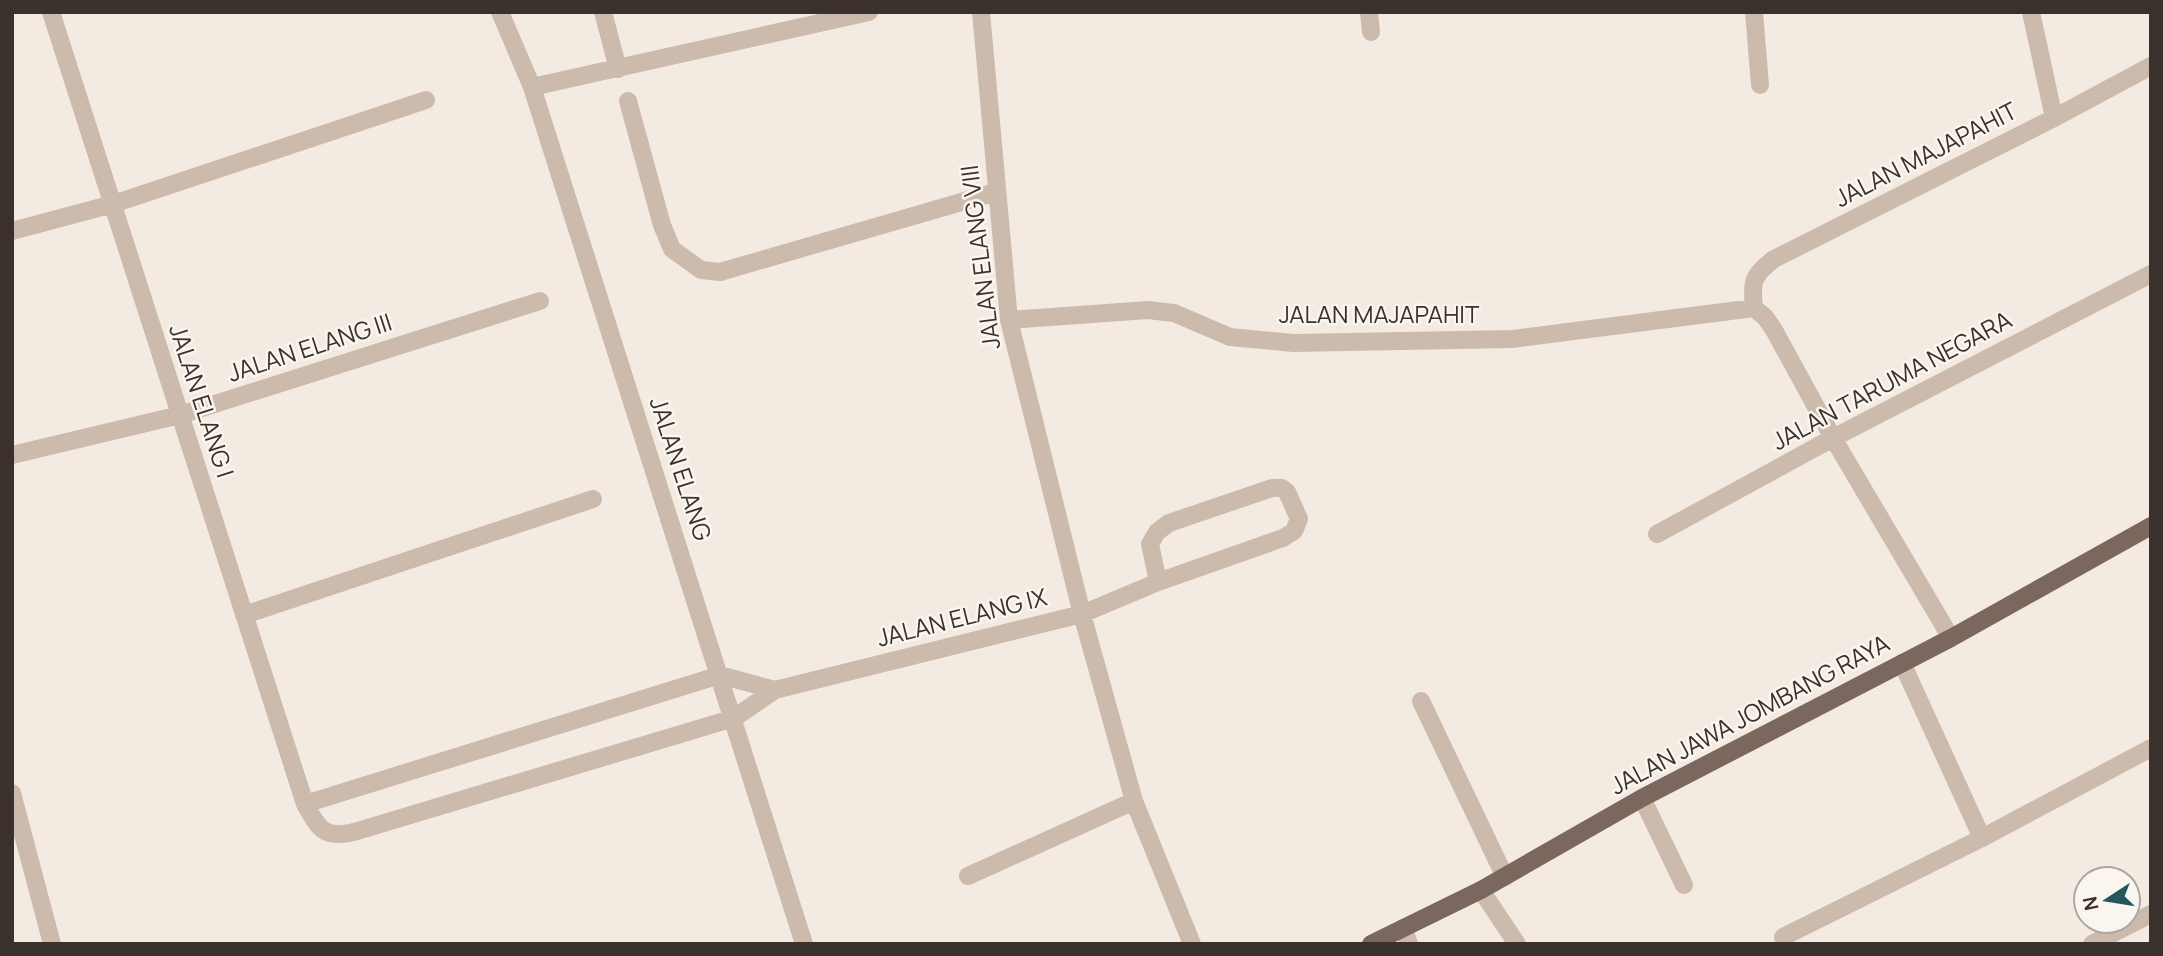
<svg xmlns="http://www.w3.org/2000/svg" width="2163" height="956" viewBox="0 0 2163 956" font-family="Manrope,sans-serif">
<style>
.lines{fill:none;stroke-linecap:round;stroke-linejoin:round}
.minor{stroke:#ccbbad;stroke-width:18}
.major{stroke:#7b675d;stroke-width:18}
.labels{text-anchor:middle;stroke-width:5;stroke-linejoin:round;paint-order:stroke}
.street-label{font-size:24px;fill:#3a302c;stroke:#faf5ee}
</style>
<rect width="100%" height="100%" fill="#f3ebe2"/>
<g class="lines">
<path class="minor" d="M51,12L305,804C319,829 324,839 354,832L734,718L775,690L1082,614L1158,582L1283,538L1294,531L1299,519L1287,492L1282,488H1272L1169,523L1157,532L1150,544L1158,582
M500,12L532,87L804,944
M603,12L618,69
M981,12L1009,320L1082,614L1134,801L1192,944
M1369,12L1371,32
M1754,12L1760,85
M2031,12L2054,118
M532,87L869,12
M628,101L662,225L672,249L701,270L720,272L996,192
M12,231L113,204L426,100
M1009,320L1148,310L1174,313L1230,337L1293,343L1512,339L1754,308
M12,455L180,415L540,301
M1657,534L1833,438L2151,274
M244,615L593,499
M1951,638L1833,438L1774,330L1765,317L1754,308C1751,281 1753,275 1774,259L2054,118L2151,66
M1902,663L1982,838
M1421,701L1505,877
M12,793L52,944
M1642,798L1684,885
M305,804L720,675L775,690
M968,876L1134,801
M1481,890L1517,944
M1403,928L1409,944
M1783,937L1982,838L2151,748
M2092,944L2151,914"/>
<path class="major" d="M1371,944L1481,890L1642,798L1951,638L2151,526"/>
</g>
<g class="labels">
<g class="street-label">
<text transform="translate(1926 155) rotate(-27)" y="8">JALAN MAJAPAHIT</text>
<text transform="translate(981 257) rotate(-97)" y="8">JALAN ELANG VIII</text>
<text x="1379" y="323">JALAN MAJAPAHIT</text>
<text transform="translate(310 348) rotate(-18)" y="8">JALAN ELANG III</text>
<text transform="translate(1892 381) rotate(-28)" y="8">JALAN TARUMA NEGARA</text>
<text transform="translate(201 401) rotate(72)" y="8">JALAN ELANG I</text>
<text transform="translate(680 469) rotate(72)" y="8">JALAN ELANG</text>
<text transform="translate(962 618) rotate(-14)" y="8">JALAN ELANG IX</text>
<text transform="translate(1750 715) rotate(-28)" y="8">JALAN JAWA JOMBANG RAYA</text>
</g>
</g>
<rect width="2163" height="956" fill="none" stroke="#3a302c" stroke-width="28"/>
<g transform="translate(2107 900) rotate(258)"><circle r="33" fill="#faf5ee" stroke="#ada6a0" stroke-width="2"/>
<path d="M0-5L12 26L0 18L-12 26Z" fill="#22585b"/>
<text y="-10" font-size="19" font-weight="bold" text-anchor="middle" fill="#3a302c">N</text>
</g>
</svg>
